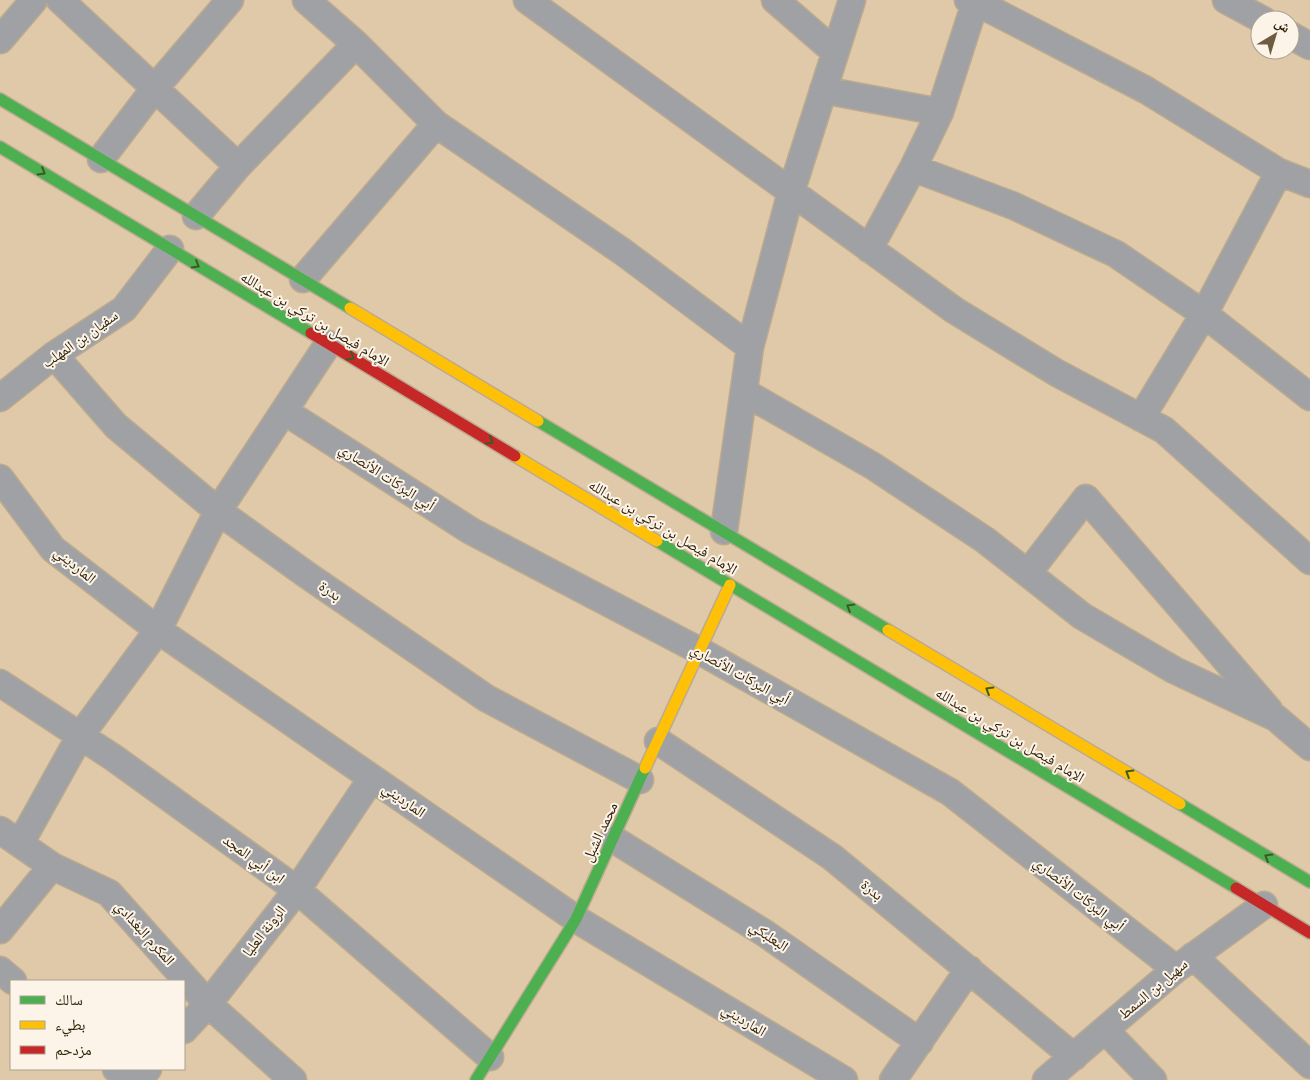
<svg xmlns="http://www.w3.org/2000/svg" width="1310" height="1080" viewBox="0 0 1310 1080" font-family="Roboto,'Noto Naskh Arabic',sans-serif">
<style>
.lines{fill:none;stroke-linecap:round;stroke-linejoin:round}
.street-casing{stroke:#bcaa90;stroke-width:29}
.fast-casing{stroke:#bcaa90;stroke-width:14}
.slow-casing{stroke:#bcaa90;stroke-width:14}
.jam-casing{stroke:#bcaa90;stroke-width:14}
.street{stroke:#9fa1a4;stroke-width:26}
.fast{stroke:#4caf50;stroke-width:11}
.slow{stroke:#ffc107;stroke-width:11}
.jam{stroke:#c62828;stroke-width:11}
.oneway{stroke:#3c5a25}
.labels{text-anchor:middle;stroke-width:4;stroke-linejoin:round;paint-order:stroke}
.street-label{font-size:15px;fill:#312209;stroke:#fcf4e8}
</style>
<rect width="100%" height="100%" fill="#dfc9a8"/>
<g class="lines">
<defs>
<path id="street" d="M60,0L238,166
M306,0L356,44L436,124L623,252L750,347
M527,0L954,310L1057,373L1164,430L1310,561
M775,0L835,52
M968,0L976,2L1146,90L1279,172L1310,184
M1226,0L1263,20
M1290,35L1310,46
M0,40L34,0
M823,90L940,112
M101,159L155,88L230,0
M913,168L1014,206L1116,254L1204,314L1310,397
M196,216L238,166L356,44
M869,249L913,168L940,112L976,0
M303,279L436,124
M54,355L116,426L218,511L307,575L486,698L640,780
M744,392L873,466L985,540L1082,616L1174,670L1276,718L1310,747
M0,398L54,355L124,309L170,249
M284,411L471,531L700,651L950,792L1176,969
M1141,418L1204,314L1279,172
M0,478L53,549L158,630L576,919L844,1080
M724,531L750,347L791,192L852,0
M1028,573L1086,498L1269,710
M0,683L114,758L297,890L490,1057
M658,741L832,857L1074,1057
M0,830L52,866L109,893L208,1004L293,1080
M613,839L766,934L920,1042
M20,844L80,736L158,630L218,511L328,344
M0,930L52,866
M1193,956L1310,1065
M0,970L13,981
M184,1030L208,1004L297,890L372,778
M1105,1030L1153,1080
M116,1069L130,1080
M138,1080L148,1069
M893,1080L969,969
M1046,1080L1176,969L1264,905"/>
<path id="fast" d="M0,99L350,308
M0,147L311,333
M538,421L888,630
M657,541L1236,888
M1180,804L1310,882
M476,1080L576,919L645,768"/>
<path id="slow" d="M350,308L538,421
M515,456L657,541
M888,630L1180,804
M645,768L730,585"/>
<path id="jam" d="M311,333L515,456
M1236,888L1310,933"/>
</defs>
<use href="#street" class="street-casing"/>
<use href="#fast" class="fast-casing"/>
<use href="#slow" class="slow-casing"/>
<use href="#jam" class="jam-casing"/>
<use href="#street" class="street"/>
<use href="#fast" class="fast"/>
<use href="#slow" class="slow"/>
<use href="#jam" class="jam"/>
</g>
<defs><path id="oneway-chevron" d="M-2-3.5L2.5 0L-2 3.5" fill="none" stroke-width="1.6" stroke-linecap="round" stroke-linejoin="round" transform="scale(1.25)"/></defs>
<g class="oneway">
<use href="#oneway-chevron" transform="translate(42 172) rotate(31)"/>
<use href="#oneway-chevron" transform="translate(196 265) rotate(31)"/>
<use href="#oneway-chevron" transform="translate(351 357) rotate(31)"/>
<use href="#oneway-chevron" transform="translate(490 441) rotate(31)"/>
<use href="#oneway-chevron" transform="translate(850 607) rotate(-149)"/>
<use href="#oneway-chevron" transform="translate(989 690) rotate(-149)"/>
<use href="#oneway-chevron" transform="translate(1129 773) rotate(-149)"/>
<use href="#oneway-chevron" transform="translate(1268 857) rotate(-149)"/>
</g>
<g class="labels">
<g class="street-label">
<text transform="translate(315 319) rotate(31)" y="5">الإمام فيصل بن تركي بن عبدالله</text>
<text transform="translate(80 339) rotate(-35)" y="5">سفيان بن المهلب</text>
<text transform="translate(387 477) rotate(33)" y="5">أبي البركات الأنصاري</text>
<text transform="translate(663 527) rotate(31)" y="5">الإمام فيصل بن تركي بن عبدالله</text>
<text transform="translate(75 565) rotate(39)" y="5">المارديني</text>
<text transform="translate(330 591) rotate(35)" y="5">بدرة</text>
<text transform="translate(740 674) rotate(29)" y="5">أبي البركات الأنصاري</text>
<text transform="translate(1010 735) rotate(31)" y="5">الإمام فيصل بن تركي بن عبدالله</text>
<text transform="translate(404 800) rotate(35)" y="5">المارديني</text>
<text transform="translate(600 832) rotate(-65)" y="5">محمد الشبل</text>
<text transform="translate(254 859) rotate(36)" y="5">ابن أبي المجد</text>
<text transform="translate(872 890) rotate(39)" y="5">بدرة</text>
<text transform="translate(1079 894) rotate(38)" y="5">أبي البركات الأنصاري</text>
<text transform="translate(264 931) rotate(-52)" y="5">الرونة العليا</text>
<text transform="translate(145 933) rotate(48)" y="5">المكرم البغدادي</text>
<text transform="translate(769 936) rotate(34)" y="5">البعلبكي</text>
<text transform="translate(1153 989) rotate(-40)" y="5">سهيل بن السمط</text>
<text transform="translate(744 1020) rotate(31)" y="5">المارديني</text>
</g>
</g>
<rect x="10" y="980" width="175" height="90" fill="#fcf4e8" stroke="#aba08f"/>
<rect x="20" y="996" width="25" height="8" fill="#4caf50" stroke="#aba08f"/>
<text x="55" y="1005" font-size="15" fill="#312209">سالك</text>
<rect x="20" y="1021" width="25" height="8" fill="#ffc107" stroke="#aba08f"/>
<text x="55" y="1030" font-size="15" fill="#312209">بطيء</text>
<rect x="20" y="1046" width="25" height="8" fill="#c62828" stroke="#aba08f"/>
<text x="55" y="1055" font-size="15" fill="#312209">مزدحم</text>
<g transform="translate(1275 35) rotate(38)"><circle r="24" fill="#fcf4e8" stroke="#aba08f"/>
<path d="M0-4L9 19L0 12L-9 19Z" fill="#6e5c41"/>
<text y="-8" font-size="14" font-weight="bold" text-anchor="middle" fill="#312209">ش</text>
</g>
</svg>
